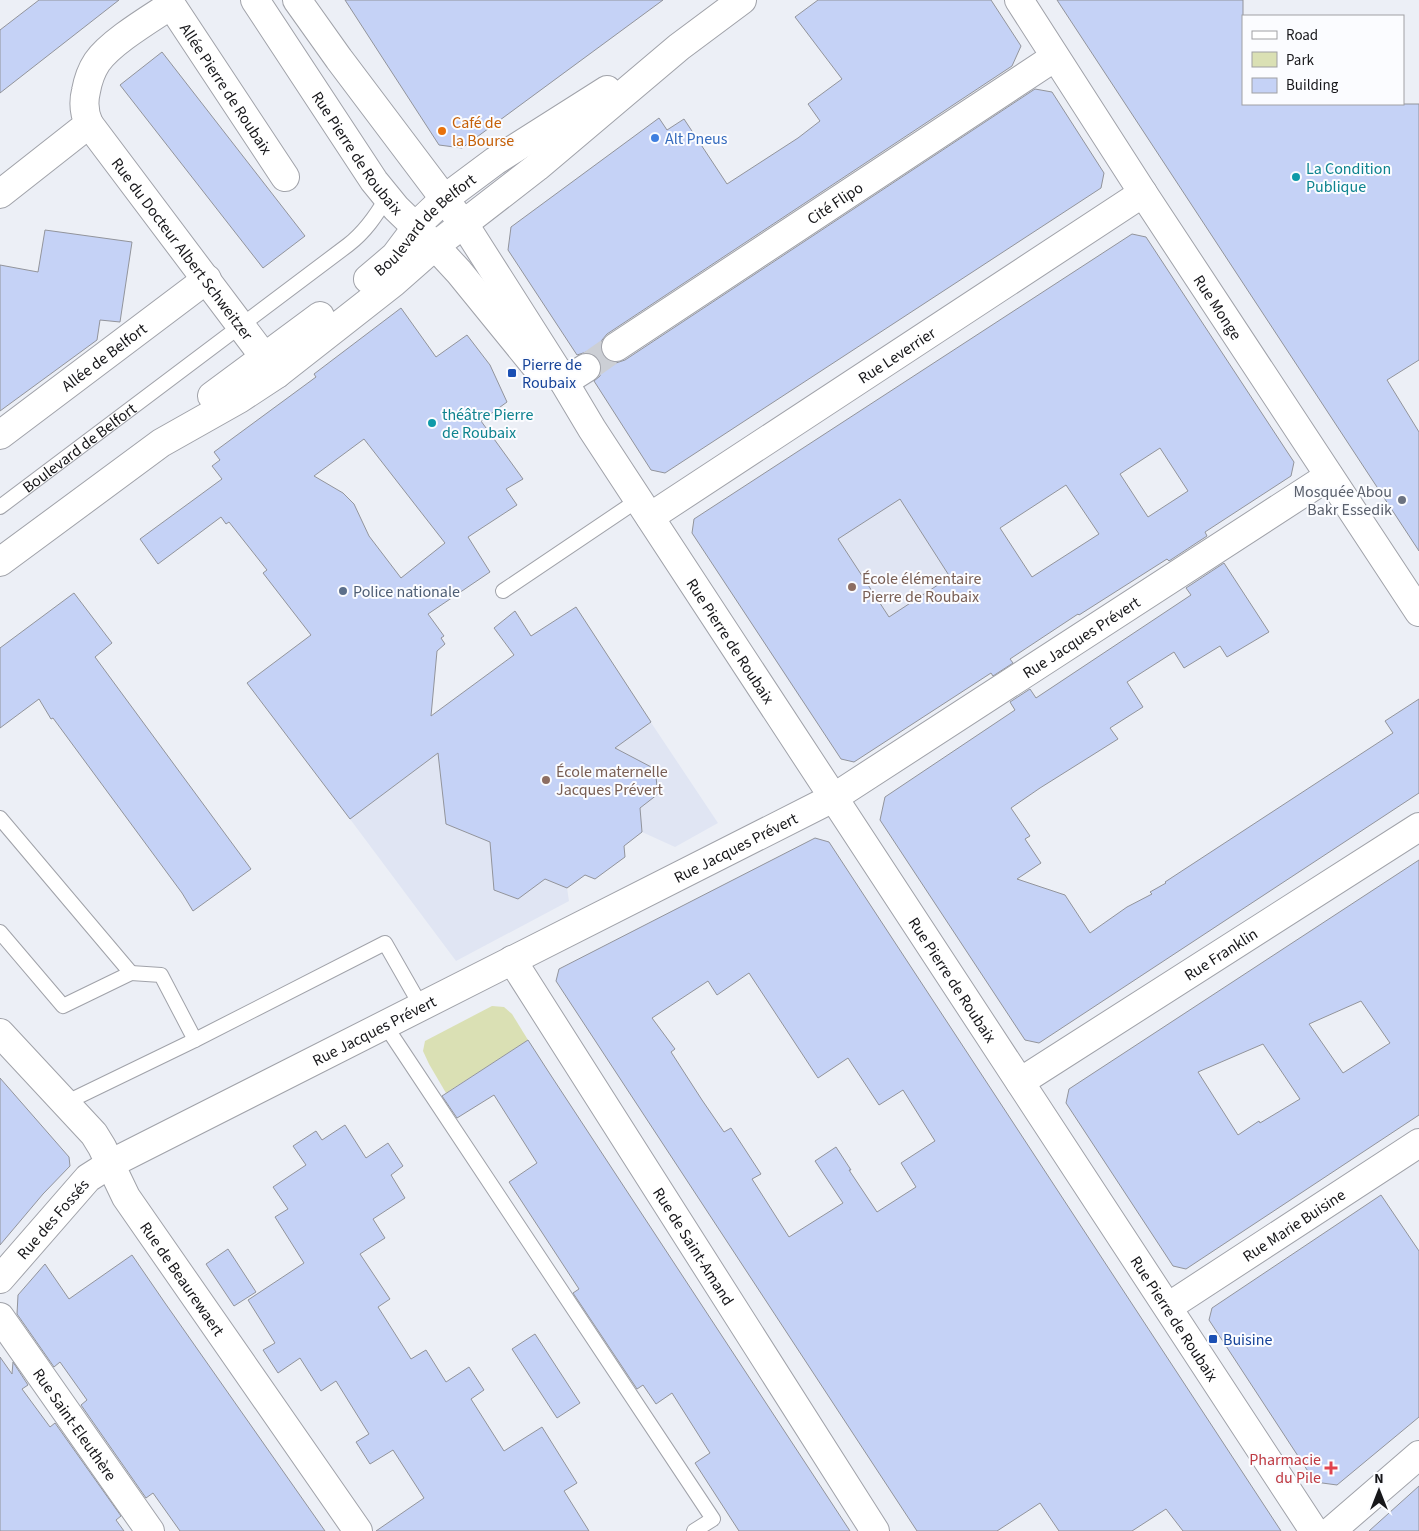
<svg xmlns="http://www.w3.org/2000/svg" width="1419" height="1531" viewBox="0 0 1419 1531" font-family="'Source Sans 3',sans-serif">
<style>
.built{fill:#e0e5f3}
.green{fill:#dae0b4}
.building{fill:#c5d2f6;stroke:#92949b;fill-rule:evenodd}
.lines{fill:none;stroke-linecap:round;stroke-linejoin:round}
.minor-tunnel{stroke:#cccfd5;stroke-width:28;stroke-dasharray:28 14;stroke-linecap:butt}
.service-casing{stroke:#a0a2a9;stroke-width:16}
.minor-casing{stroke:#a0a2a9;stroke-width:30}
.tertiary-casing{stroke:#a0a2a9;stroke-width:30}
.secondary-casing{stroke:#a0a2a9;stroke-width:30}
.service{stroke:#fff;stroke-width:14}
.minor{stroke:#fff;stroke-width:28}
.tertiary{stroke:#fff;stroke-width:28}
.secondary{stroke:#fff;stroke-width:28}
.food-dot{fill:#e8710a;stroke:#fbfcff;stroke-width:2}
.shop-dot{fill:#3f7fe0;stroke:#fbfcff;stroke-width:2}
.culture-dot{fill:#0f9aa8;stroke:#fbfcff;stroke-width:2}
.transit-dot{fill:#1a4fb4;stroke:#fbfcff;stroke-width:2}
.worship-dot{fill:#6b7280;stroke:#fbfcff;stroke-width:2}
.education-dot{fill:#8d6e63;stroke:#fbfcff;stroke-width:2}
.service-dot{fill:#5c6f8a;stroke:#fbfcff;stroke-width:2}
.health-dot{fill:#e0444e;stroke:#fbfcff;stroke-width:2}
.labels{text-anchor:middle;stroke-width:4;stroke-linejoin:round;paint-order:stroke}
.street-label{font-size:16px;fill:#17171a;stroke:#fbfcff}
.food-label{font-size:16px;fill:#c56008;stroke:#fbfcff;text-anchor:start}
.shop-label{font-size:16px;fill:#366cbe;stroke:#fbfcff;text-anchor:start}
.culture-label{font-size:16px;fill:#0d838f;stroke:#fbfcff;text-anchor:start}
.transit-label{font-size:16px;fill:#164399;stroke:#fbfcff;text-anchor:start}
.worship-label{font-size:16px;fill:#5b616d;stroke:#fbfcff;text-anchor:end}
.education-label{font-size:16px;fill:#785e54;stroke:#fbfcff;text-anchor:start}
.service-label{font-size:16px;fill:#4e5e75;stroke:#fbfcff;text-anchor:start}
.health-label{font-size:16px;fill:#be3a42;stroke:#fbfcff;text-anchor:end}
</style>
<rect width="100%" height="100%" fill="#eceff6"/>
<path class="built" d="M904,475L975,584L801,700L730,590Z
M537,679L644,712L718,823L675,847L642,832L624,846L625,857L595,879L585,875L567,888L569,901L456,961L350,819Z"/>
<path class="green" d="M492,1006L504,1007L512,1014L528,1040L446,1093L429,1064L423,1051L425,1041Z"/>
<path class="building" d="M39,0H119L0,93V30Z
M345,0H663L462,148L439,145Z
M818,0H991L1021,46L1012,66L607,334L602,340L600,347L603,355L609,361L616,363L625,360L1035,89L1052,92L1104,173L1101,188L665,473L651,470L594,381L600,376L602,368L599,359L593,354L586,352L577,355L508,250L511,227L659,118L667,130L684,119L727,184L798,138L820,121L808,104L842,79L795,17Z
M1057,0H1243V104H1419V360L1387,380L1419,432V551Z
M162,52L305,236L263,268L120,85Z
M45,230L132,242L120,322L100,320L97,340L0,411V265L38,272Z
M1132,234L1146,237L1286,450L1294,462L1291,476L1205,532L1207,536L1169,561L1167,559L1079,615L1078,614L1010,659L1013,663L993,676L991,673L854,762L841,759L692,533L694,519ZM1160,448L1188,491L1148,517L1120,474ZM1066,485L1099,534L1032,577L1000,528ZM900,499L950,577L889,617L838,539Z
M401,308L436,357L467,335L490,365L507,402L481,421L523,479L506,489L517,505L468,537L490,572L428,614L444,636L441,638L445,644L437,651L431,716L514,655L494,628L515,611L531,636L576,607L651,722L615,748L655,769L658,794L640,808L642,832L624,846L625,857L595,879L585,875L567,888L545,879L518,899L494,890L490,842L446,824L438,753L350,819L247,683L311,635L263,573L267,570L229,522L226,524L221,517L158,564L140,539L222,479L212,466L220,460L214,452L316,377L314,374ZM364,439L445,543L401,578L369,536L354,504L343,493L314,476Z
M1224,563L1269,632L1227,657L1220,646L1184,668L1174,652L1127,682L1143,707L1110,728L1118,739L1040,788L1011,808L1030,836L1025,839L1041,863L1017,879L1065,895L1090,933L1127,907L1152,894L1150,892L1166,883L1165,882L1393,733L1385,721L1419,699V793L1039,1043L1025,1040L880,820L885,797L1015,710L1010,702L1030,689L1036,698L1191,595L1186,588Z
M74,593L112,643L95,657L251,869L193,911L182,893L53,718L51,719L39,699L0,728V648Z
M815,838L829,842L1281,1531H1183L1166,1509L1132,1531H1059L1040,1503L997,1531H917L556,981L559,969ZM749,973L818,1078L848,1058L879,1105L903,1090L935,1141L901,1163L916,1187L877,1212L849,1170H851L836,1147L815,1161L843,1203L789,1237L752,1179L761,1174L731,1128L724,1132L702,1100L671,1052L675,1049L652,1018L708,981L717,995Z
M1419,860V1115L1186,1269L1173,1266L1066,1103L1069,1089ZM1361,1001L1390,1043L1343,1073L1309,1024ZM1263,1044L1300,1099L1260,1123L1259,1121L1238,1135L1198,1072Z
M528,1040L548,1071L850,1531H739L695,1463L710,1453L672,1393L656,1404L643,1385L637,1389L573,1293L579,1289L509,1182L537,1163L494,1095L457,1118L442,1096Z
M0,1078L69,1157L70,1166L43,1194L0,1245Z
M345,1125L366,1158L388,1143L403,1166L391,1175L405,1198L373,1219L385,1238L360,1254L390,1299L378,1307L411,1359L426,1350L446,1382L469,1367L484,1390L471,1399L504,1451L542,1427L577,1483L564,1491L589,1531H376L424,1498L393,1450L370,1464L356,1442L369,1434L336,1381L321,1391L300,1358L278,1373L263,1350L275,1343L248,1300L304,1263L275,1217L288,1209L273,1187L306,1165L293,1146L316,1131L322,1140Z
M1381,1195L1419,1251V1417L1337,1485L1315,1482L1209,1320L1212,1308Z
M228,1249L256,1292L234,1306L206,1264Z
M132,1255L165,1303L325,1531H180L153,1493L146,1498L81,1405L87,1400L60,1362L54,1367L17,1314L18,1295L45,1264L69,1299Z
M535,1334L580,1403L557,1418L512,1349Z
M0,1357L12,1374L13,1362L28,1385L22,1389L50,1427L55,1423L121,1516L116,1520L124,1531H0Z
M1419,1486V1531H1369Z"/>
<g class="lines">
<path class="minor-tunnel" d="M586,368L616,347"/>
<defs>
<g id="service">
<path id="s1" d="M0,507L348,245C365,232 376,216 387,197"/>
<path d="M503,591L638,500"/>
<path d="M0,818L131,973L63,1006L0,932"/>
<path d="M131,973L161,975L195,1040"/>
<path d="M385,1025L713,1519L694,1531"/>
<path d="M65,1103L195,1040L385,943L421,1006"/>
</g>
<g id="minor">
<path id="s2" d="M168,0L285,177"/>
<path id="s3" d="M1019,0L1143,193L1419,612"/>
<path id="s4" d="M89,124L277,374"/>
<path d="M0,194L89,124C84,113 83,103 86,91C88,80 91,71 97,62C111,42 150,19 171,5"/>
<path id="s5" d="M616,347L1055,57"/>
<path d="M564,382L586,368"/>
<path id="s6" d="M0,435L207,279"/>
<path id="s7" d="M650,517L1143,193"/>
<path id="s8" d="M512,960L875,1531"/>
<path id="s9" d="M0,1033L94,1134L102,1147L126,1197L358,1531"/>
<path id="s10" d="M1020,1082L1419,827"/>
<path id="s11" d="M0,1279L88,1178L110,1164L833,798L1329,476"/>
<path id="s12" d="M1168,1307L1419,1143"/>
<path id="s13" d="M0,1317L150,1531"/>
<path d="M1331,1531L1419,1455"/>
</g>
<g id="tertiary">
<path id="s14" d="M464,224L555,367L592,429L1314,1531"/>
<path d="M435,246L459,272L542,374"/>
</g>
<g id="secondary">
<path id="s15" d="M255,0L374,181L396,208L430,241"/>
<path d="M297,0L339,59L455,213"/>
<path id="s16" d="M368,279L395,256L422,220L444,199L495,161L607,90"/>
<path d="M212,396L320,316"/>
<path d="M0,562L161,443L239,399L277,374L393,283L435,246L537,167L679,47L742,0"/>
</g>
</defs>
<use href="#service" class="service-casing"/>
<use href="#minor" class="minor-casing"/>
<use href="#tertiary" class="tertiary-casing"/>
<use href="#secondary" class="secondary-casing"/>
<use href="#service" class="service"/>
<use href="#minor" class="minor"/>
<use href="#tertiary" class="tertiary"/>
<use href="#secondary" class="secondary"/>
</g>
<circle class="food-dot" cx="442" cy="131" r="5"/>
<circle class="shop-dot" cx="655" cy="138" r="5"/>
<g class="culture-dot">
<circle cx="1296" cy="177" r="5"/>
<circle cx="432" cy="423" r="5"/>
</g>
<g class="transit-dot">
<rect x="507" y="368" width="10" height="10" rx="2.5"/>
<rect x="1208" y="1334" width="10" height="10" rx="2.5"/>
</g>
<circle class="worship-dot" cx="1402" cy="500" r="5"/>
<g class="education-dot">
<circle cx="852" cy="587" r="5"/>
<circle cx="546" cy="780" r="5"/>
</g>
<circle class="service-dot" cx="343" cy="591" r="5"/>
<path class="health-dot" d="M1328.5 1460.5h5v5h5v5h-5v5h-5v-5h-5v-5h5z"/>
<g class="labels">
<g class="street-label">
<text dy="6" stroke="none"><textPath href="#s2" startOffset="106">Allée Pierre de Roubaix</textPath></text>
<text dy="6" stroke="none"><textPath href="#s15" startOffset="184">Rue Pierre de Roubaix</textPath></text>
<text dy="6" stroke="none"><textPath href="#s5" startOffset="262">Cité Flipo</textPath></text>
<text dy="6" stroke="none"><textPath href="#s16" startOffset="79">Boulevard de Belfort</textPath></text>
<text dy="6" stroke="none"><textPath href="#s4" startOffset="156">Rue du Docteur Albert Schweitzer</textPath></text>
<text dy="6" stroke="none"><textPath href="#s3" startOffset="366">Rue Monge</textPath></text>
<text dy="6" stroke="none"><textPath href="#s7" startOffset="295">Rue Leverrier</textPath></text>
<text dy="6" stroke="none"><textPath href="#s6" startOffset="130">Allée de Belfort</textPath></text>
<text dy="6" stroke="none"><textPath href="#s1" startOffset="99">Boulevard de Belfort</textPath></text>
<text dy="6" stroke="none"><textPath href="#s11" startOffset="1266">Rue Jacques Prévert</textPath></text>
<text dy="6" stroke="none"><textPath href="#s14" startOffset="495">Rue Pierre de Roubaix</textPath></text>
<text dy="6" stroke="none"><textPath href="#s11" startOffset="861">Rue Jacques Prévert</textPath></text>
<text dy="6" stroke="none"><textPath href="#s10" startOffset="238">Rue Franklin</textPath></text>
<text dy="6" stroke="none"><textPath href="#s14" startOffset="900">Rue Pierre de Roubaix</textPath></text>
<text dy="6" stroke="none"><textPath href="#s11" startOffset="456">Rue Jacques Prévert</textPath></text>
<text dy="6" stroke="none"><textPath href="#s11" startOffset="80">Rue des Fossés</textPath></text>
<text dy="6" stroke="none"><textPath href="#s12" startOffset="150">Rue Marie Buisine</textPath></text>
<text dy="6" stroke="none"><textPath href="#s8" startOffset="339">Rue de Saint-Amand</textPath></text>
<text dy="6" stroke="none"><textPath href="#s9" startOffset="308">Rue de Beaurewaert</textPath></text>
<text dy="6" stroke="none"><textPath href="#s14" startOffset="1305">Rue Pierre de Roubaix</textPath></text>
<text dy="6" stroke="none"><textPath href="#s13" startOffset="131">Rue Saint-Eleuthère</textPath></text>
</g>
<g class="food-label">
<text x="452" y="128">Café de<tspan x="452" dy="18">la Bourse</tspan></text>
</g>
<g class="shop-label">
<text x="665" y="144">Alt Pneus</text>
</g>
<g class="culture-label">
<text x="1306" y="174">La Condition<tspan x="1306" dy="18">Publique</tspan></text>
<text x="442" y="420">théâtre Pierre<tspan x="442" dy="18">de Roubaix</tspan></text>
</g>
<g class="transit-label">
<text x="522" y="370">Pierre de<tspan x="522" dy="18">Roubaix</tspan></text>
<text x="1223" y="1345">Buisine</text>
</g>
<g class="worship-label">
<text x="1392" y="497">Mosquée Abou<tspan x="1392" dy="18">Bakr Essedik</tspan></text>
</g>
<g class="education-label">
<text x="862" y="584">École élémentaire<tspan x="862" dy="18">Pierre de Roubaix</tspan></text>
<text x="556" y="777">École maternelle<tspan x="556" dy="18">Jacques Prévert</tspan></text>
</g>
<g class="service-label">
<text x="353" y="597">Police nationale</text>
</g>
<g class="health-label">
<text x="1321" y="1465">Pharmacie<tspan x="1321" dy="18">du Pile</tspan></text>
</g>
</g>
<rect x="1242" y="15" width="162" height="90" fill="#fbfcff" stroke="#a0a0a3"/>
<rect x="1252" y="31" width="25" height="8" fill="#ffffff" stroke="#a0a0a3"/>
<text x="1286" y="40" font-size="15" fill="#17171a">Road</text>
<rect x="1252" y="52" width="25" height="15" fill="#dae0b4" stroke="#a0a0a3"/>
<text x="1286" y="65" font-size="15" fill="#17171a">Park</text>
<rect x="1252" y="78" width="25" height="15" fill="#c5d2f6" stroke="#a0a0a3"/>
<text x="1286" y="90" font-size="15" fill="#17171a">Building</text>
<g transform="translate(1379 1491)" stroke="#fbfcff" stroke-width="4" paint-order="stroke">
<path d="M0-4L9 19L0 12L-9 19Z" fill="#17171a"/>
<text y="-8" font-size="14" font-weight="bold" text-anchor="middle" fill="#17171a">N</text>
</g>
</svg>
